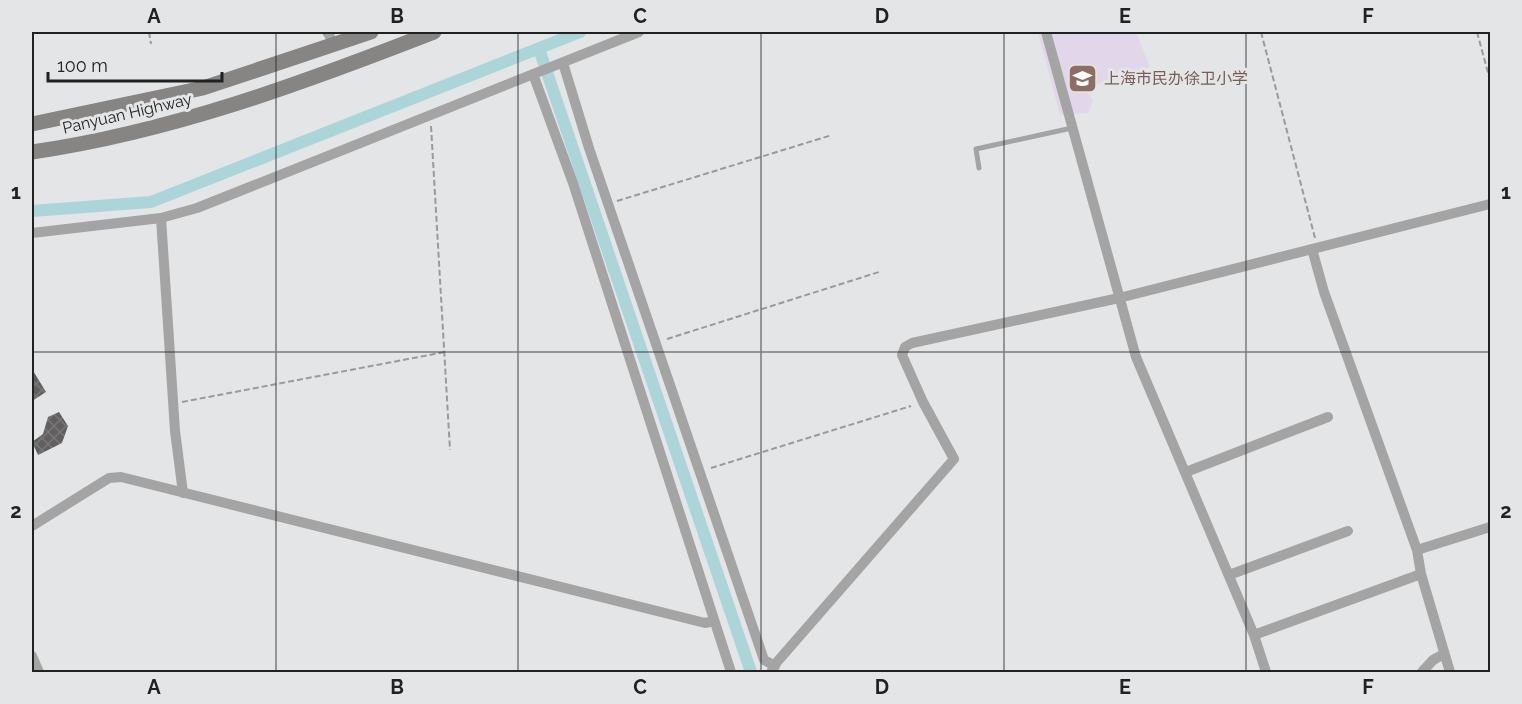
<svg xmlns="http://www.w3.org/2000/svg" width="1522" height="704" viewBox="0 0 1522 704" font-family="Raleway,'Noto Sans SC',sans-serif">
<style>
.education{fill:#e2d6ea}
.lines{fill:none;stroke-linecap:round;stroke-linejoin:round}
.canal{stroke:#acd5d9;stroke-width:12}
.building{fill:url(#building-cross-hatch)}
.path{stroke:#999a9b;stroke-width:2;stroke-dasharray:6 3;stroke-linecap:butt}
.service{stroke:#a5a4a4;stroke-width:5}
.minor{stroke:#a5a4a4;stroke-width:10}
.secondary{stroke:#868584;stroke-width:15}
.grid{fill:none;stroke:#202121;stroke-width:1.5;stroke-opacity:0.55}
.labels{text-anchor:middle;stroke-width:6;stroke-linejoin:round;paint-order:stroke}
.education-label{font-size:16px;fill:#785e54;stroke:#e4e5e7;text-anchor:start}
.street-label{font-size:16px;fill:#202121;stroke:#e4e5e7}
.neatline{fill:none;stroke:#202121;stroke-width:2}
.grid-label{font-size:20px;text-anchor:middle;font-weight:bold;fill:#202121}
</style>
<defs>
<pattern id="building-cross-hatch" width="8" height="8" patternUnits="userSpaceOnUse" patternTransform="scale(1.5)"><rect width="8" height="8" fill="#615f60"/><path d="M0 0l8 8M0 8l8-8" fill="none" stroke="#787677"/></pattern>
</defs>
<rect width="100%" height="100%" fill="#e4e5e7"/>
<path class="education" d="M1038,32H1136L1150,67L1084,88L1093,100L1088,113L1060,115Z"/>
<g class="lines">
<path class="canal" d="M539,49L751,672
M32,211L151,202L580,32"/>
</g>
<path class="building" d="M32,369L46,392L32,401Z
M59,412L68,426L62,443L38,455L32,442L43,434L48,417Z"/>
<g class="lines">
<path class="path" d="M149,32L151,44
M1261,32L1315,238
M1477,32L1490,80
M431,126L450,450
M617,201L832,135
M667,339L879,272
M182,402L445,352
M711,468L911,406"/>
<path class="service" d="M979,168L976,149L1072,128"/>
<path class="minor" d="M327,32L335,45
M1046,32L1136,357L1254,635L1266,672
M563,63L589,148L764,660L775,666
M533,74L573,183L731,672
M161,218L175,431L183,493
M32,233L161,218L197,208L639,32
M1186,472L1328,417
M32,526L109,478L121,477L705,623L714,621
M1417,550L1490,527
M1421,574L1450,672
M1229,575L1348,531
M1254,635L1421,574L1417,550L1324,292L1312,249
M32,656L39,672
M771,672L777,662L954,459L923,402L902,355L905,347L912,343L1119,298L1490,204
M1422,672L1433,660L1444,654"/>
<path class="secondary" d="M32,124L203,88L371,32
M32,152C171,132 303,83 434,32"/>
</g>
<path class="grid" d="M276,32V672M518,32V672M761,32V672M1004,32V672M1246,32V672M32,352H1490"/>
<defs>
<symbol id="school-square" viewBox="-11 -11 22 22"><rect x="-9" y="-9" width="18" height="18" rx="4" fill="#8d6e63" stroke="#e4e5e7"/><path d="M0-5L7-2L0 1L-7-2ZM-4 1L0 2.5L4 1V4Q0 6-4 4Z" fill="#fff"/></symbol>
</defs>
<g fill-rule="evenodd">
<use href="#school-square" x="1066" y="62" width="33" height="33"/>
</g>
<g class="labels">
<g class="education-label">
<text x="1104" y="84">上海市民办徐卫小学</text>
</g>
<g class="street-label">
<text transform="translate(127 113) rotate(-13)" y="6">Panyuan Highway</text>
</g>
</g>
<rect width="1522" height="704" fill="none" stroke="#e4e5e7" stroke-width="66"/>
<path d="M48 72v9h174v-9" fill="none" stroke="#202121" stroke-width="3"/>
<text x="57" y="72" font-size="18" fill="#202121" stroke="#e4e5e7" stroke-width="4.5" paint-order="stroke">100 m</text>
<rect x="33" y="33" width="1456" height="638" class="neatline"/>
<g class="grid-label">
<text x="154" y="23">A</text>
<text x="397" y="23">B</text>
<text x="640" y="23">C</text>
<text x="882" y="23">D</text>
<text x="1125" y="23">E</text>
<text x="1368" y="23">F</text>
<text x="16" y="199">1</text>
<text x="1506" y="199">1</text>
<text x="16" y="518">2</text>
<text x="1506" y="518">2</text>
<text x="154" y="694">A</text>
<text x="397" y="694">B</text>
<text x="640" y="694">C</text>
<text x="882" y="694">D</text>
<text x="1125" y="694">E</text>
<text x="1368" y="694">F</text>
</g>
</svg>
